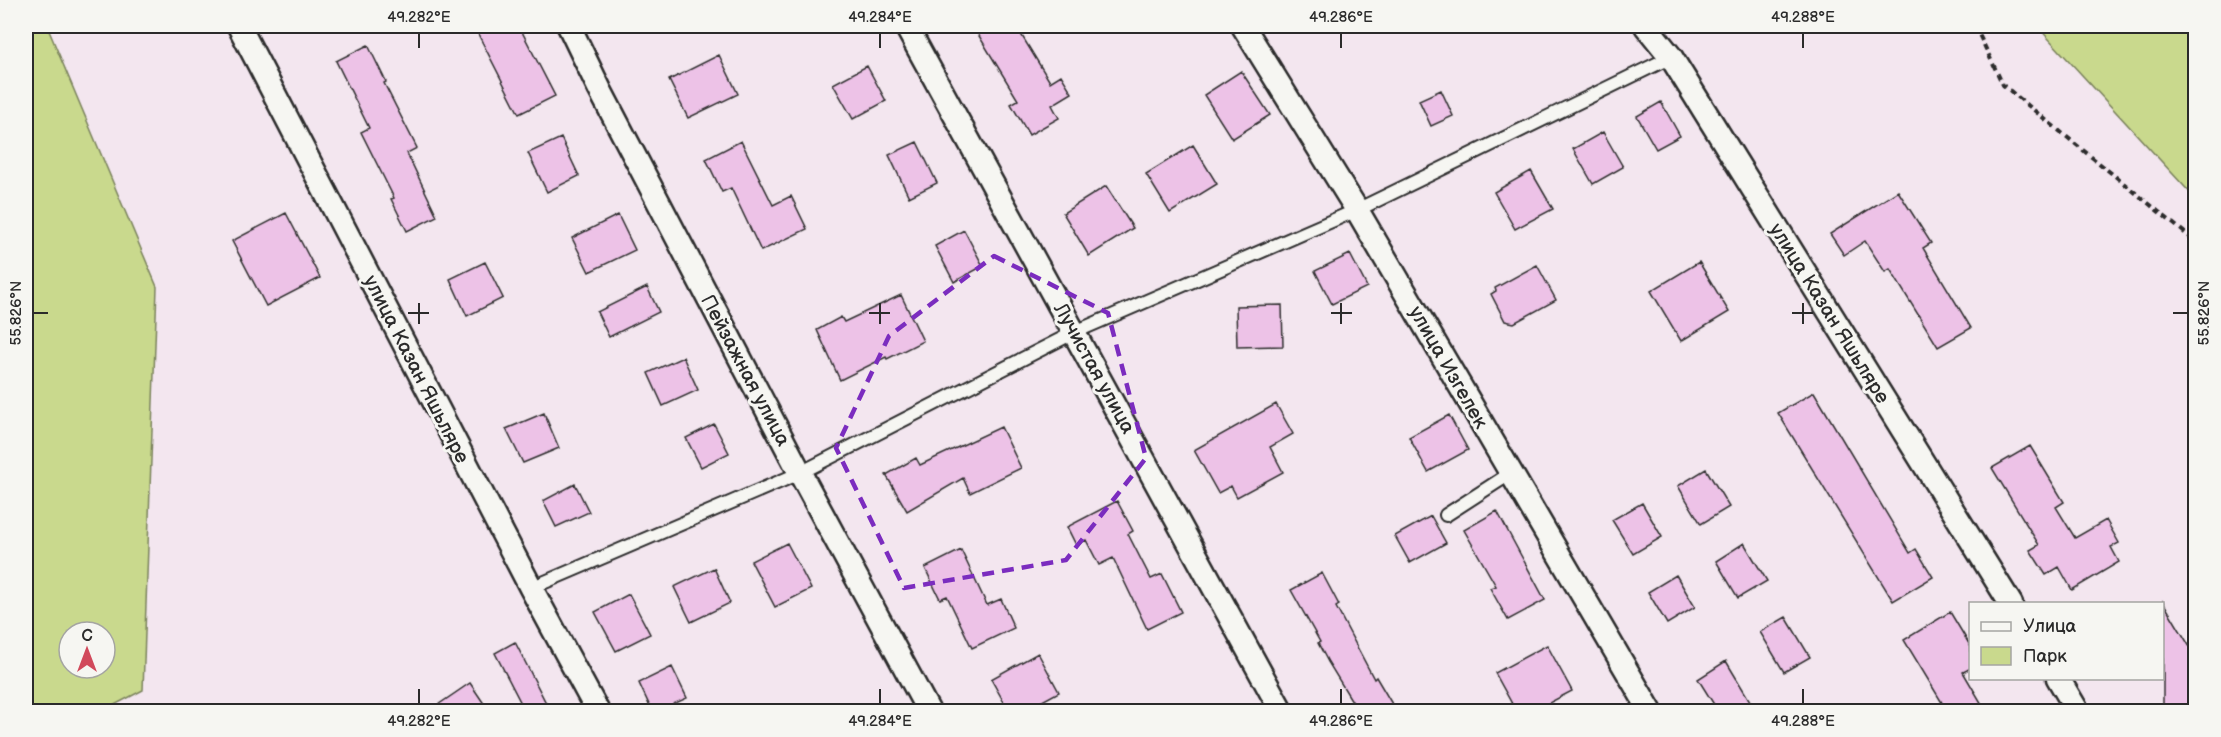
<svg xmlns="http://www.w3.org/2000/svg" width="2221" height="737" viewBox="0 0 2221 737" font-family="'Balsamiq Sans',sans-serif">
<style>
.green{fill:#c9d98d;stroke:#7a825c;stroke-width:1.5;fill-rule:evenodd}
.building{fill:#edc2e7;stroke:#2b2b2b;stroke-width:1.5}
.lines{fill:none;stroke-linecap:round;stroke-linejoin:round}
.lane-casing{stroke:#2b2b2b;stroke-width:16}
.street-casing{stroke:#2b2b2b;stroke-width:27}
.path{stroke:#2b2b2b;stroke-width:4;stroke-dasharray:6 4.5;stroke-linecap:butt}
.lane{stroke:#f6f6f2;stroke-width:12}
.street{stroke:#f6f6f2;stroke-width:22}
.marked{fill:none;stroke:#7b2cbf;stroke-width:4.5;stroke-dasharray:12 8;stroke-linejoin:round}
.ticks{fill:none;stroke:#2b2b2b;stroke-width:2}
.labels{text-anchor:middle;stroke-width:6;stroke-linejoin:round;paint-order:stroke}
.street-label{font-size:20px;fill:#2b2b2b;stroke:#f6f6f2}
.neatline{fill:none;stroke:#2b2b2b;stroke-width:2}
.ticks-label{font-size:15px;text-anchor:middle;fill:#2b2b2b}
</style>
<rect width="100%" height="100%" fill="#f3e6ef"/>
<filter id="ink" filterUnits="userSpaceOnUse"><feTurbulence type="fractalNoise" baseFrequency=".0167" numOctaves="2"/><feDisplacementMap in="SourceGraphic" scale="12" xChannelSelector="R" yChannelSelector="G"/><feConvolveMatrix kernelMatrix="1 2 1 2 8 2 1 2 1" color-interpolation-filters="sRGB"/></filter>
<g filter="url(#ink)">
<path class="green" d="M26,26H47L157,287L143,690L103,711H26ZM69,632H105V668H69Z
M2037,26H2195V198Z"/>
<path class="building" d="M474,26H519L555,96L519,114Z
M973,26H1016L1050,82L1061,75L1072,93L1052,105L1059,118L1029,135L1011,104L1018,100Z
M368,45L386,82L384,83L417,148L407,153L437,216L407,231L391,199L394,198L361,132L369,128L336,61Z
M719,55L738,94L688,118L669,80Z
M867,66L886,101L853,119L833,84Z
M1241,71L1270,115L1232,139L1204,95Z
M1441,90L1453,116L1431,126L1419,100Z
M1661,102L1680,136L1656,149L1637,116Z
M1603,132L1623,167L1593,184L1573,149Z
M561,138L579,176L547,192L528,153Z
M741,141L773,205L791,196L807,229L761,251L731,188L722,192L706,159Z
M917,142L937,183L909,197L889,155Z
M1193,145L1217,184L1170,213L1146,174Z
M1531,171L1553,209L1515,229L1494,192Z
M1106,186L1133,228L1089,256L1063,213Z
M1898,191L1931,243L1923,248L1971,328L1938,347L1890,269L1885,272L1865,241L1844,255L1830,234Z
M286,213L320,278L266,306L232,241Z
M618,215L635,250L589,272L572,238Z
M964,230L983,266L954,282L935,246Z
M1350,254L1367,287L1332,304L1315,271Z
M485,262L503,298L467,316L450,279Z
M1699,262L1729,312L1681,341L1651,291Z
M1537,265L1556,300L1514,323L1505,321L1491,294L1496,291L1495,288Z
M647,287L659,312L609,337L597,312Z
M901,295L923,341L887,359L886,357L840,380L817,330L841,317L844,322Z
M1282,305L1283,346L1237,347L1236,306Z
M683,357L698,390L663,406L648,373Z
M1814,392L1910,553L1916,549L1933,577L1893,601L1778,413Z
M1276,404L1293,434L1270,447L1283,472L1237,497L1231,486L1218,493L1194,450Z
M544,413L559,448L523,463L506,429Z
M1449,415L1468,450L1428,472L1409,437Z
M714,424L729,453L701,467L686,438Z
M1001,427L1021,468L970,493L963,478L907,511L886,475L916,458L920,465Z
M2030,446L2064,502L2056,507L2075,538L2106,520L2119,543L2111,547L2119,562L2072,590L2059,567L2046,575L2030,550L2039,545L1992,468Z
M1706,469L1729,507L1701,524L1678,486Z
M575,484L589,512L556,527L543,501Z
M1117,501L1133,531L1128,534L1151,579L1162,574L1181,612L1147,629L1113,558L1099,565L1086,540L1076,545L1067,527Z
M1642,503L1662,537L1633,554L1612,520Z
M1497,511L1545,600L1508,620L1490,588L1496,586L1464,530Z
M1431,516L1446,543L1410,563L1395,536Z
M787,543L811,589L775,607L751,561Z
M1744,543L1767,581L1738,598L1716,561Z
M961,550L987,605L1001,599L1014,628L972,648L947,596L940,599L925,568Z
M714,568L730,603L691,622L674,587Z
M1322,573L1339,605L1336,607L1374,679L1376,677L1392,704L1379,711H1358L1328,662L1318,643L1320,642L1291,590Z
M1676,575L1695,607L1667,624L1648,592Z
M629,594L650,634L616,651L595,612Z
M2163,602L2196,657V711H2163Z
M1950,612L1971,647V668L1963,672L1986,711H1947L1904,640Z
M1786,617L1810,657L1784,672L1760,632Z
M515,642L547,705L535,711H525L495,653Z
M1547,645L1572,691L1534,711H1516L1495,673Z
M1038,653L1059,692L1024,711H1009L991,679Z
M1726,661L1756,711H1718L1698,679Z
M672,667L687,698L658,711H652L639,683Z
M470,683L489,711H429Z"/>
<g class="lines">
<defs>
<path id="lane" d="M1446,515L1511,473
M531,588L800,473L1075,332L1357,210L1671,57"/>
<path id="street" d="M239,26L531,588L598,712
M569,26L600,90L800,473L929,712
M906,26L1282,712
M1243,26L1357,210L1651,712
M1646,26L1671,57L2011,604
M2058,678L2078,712"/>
</defs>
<use href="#lane" class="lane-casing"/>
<use href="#street" class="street-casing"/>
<path class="path" d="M1975,26L2003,85L2196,242"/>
<use href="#lane" class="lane"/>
<use href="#street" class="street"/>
</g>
</g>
<path class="marked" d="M994,256L1108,313L1146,458L1066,560L904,588L836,448L889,336Z"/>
<path class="ticks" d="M419,33V48M880,33V48M1341,33V48M1803,33V48M419,303V324M880,303V324M1341,303V324M1803,303V324M33,313H48M408,313H429M869,313H890M1331,313H1352M1792,313H1813M2173,313H2188M419,689V704M880,689V704M1341,689V704M1803,689V704"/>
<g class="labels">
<g class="street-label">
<text transform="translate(1830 313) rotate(58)" y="7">улица Казан Яшьляре</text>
<text transform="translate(1449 367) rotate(60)" y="7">улица Изгелек</text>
<text transform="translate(1095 368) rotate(61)" y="7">Лучистая улица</text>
<text transform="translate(417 369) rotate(63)" y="7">улица Казан Яшьляре</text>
<text transform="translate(746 370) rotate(62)" y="7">Пейзажная улица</text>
</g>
</g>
<rect width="2221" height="737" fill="none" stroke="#f6f6f2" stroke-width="66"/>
<rect x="1969" y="602" width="195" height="78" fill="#f6f6f2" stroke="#a5a5a2" stroke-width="1.5"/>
<rect x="1981" y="622" width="30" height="9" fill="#f6f6f2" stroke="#a5a5a2" stroke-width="1.5"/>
<text x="2023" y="632" font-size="18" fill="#2b2b2b">Улица</text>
<rect x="1981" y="647" width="30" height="18" fill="#c9d98d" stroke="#a5a5a2" stroke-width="1.5"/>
<text x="2023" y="662" font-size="18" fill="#2b2b2b">Парк</text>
<g transform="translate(87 650)"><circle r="28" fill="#f6f6f2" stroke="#a5a5a2" stroke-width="1.5"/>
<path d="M0-4.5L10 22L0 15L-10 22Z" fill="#d1495b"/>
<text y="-9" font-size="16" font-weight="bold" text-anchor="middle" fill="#2b2b2b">С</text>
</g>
<rect x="33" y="33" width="2155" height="671" class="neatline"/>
<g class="ticks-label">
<text x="419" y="22">49.282°E</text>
<text x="880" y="22">49.284°E</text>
<text x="1341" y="22">49.286°E</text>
<text x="1803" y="22">49.288°E</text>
<text transform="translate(16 313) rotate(-90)" y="5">55.826°N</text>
<text transform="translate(2204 313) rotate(-90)" y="5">55.826°N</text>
<text x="419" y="726">49.282°E</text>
<text x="880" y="726">49.284°E</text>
<text x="1341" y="726">49.286°E</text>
<text x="1803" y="726">49.288°E</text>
</g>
</svg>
